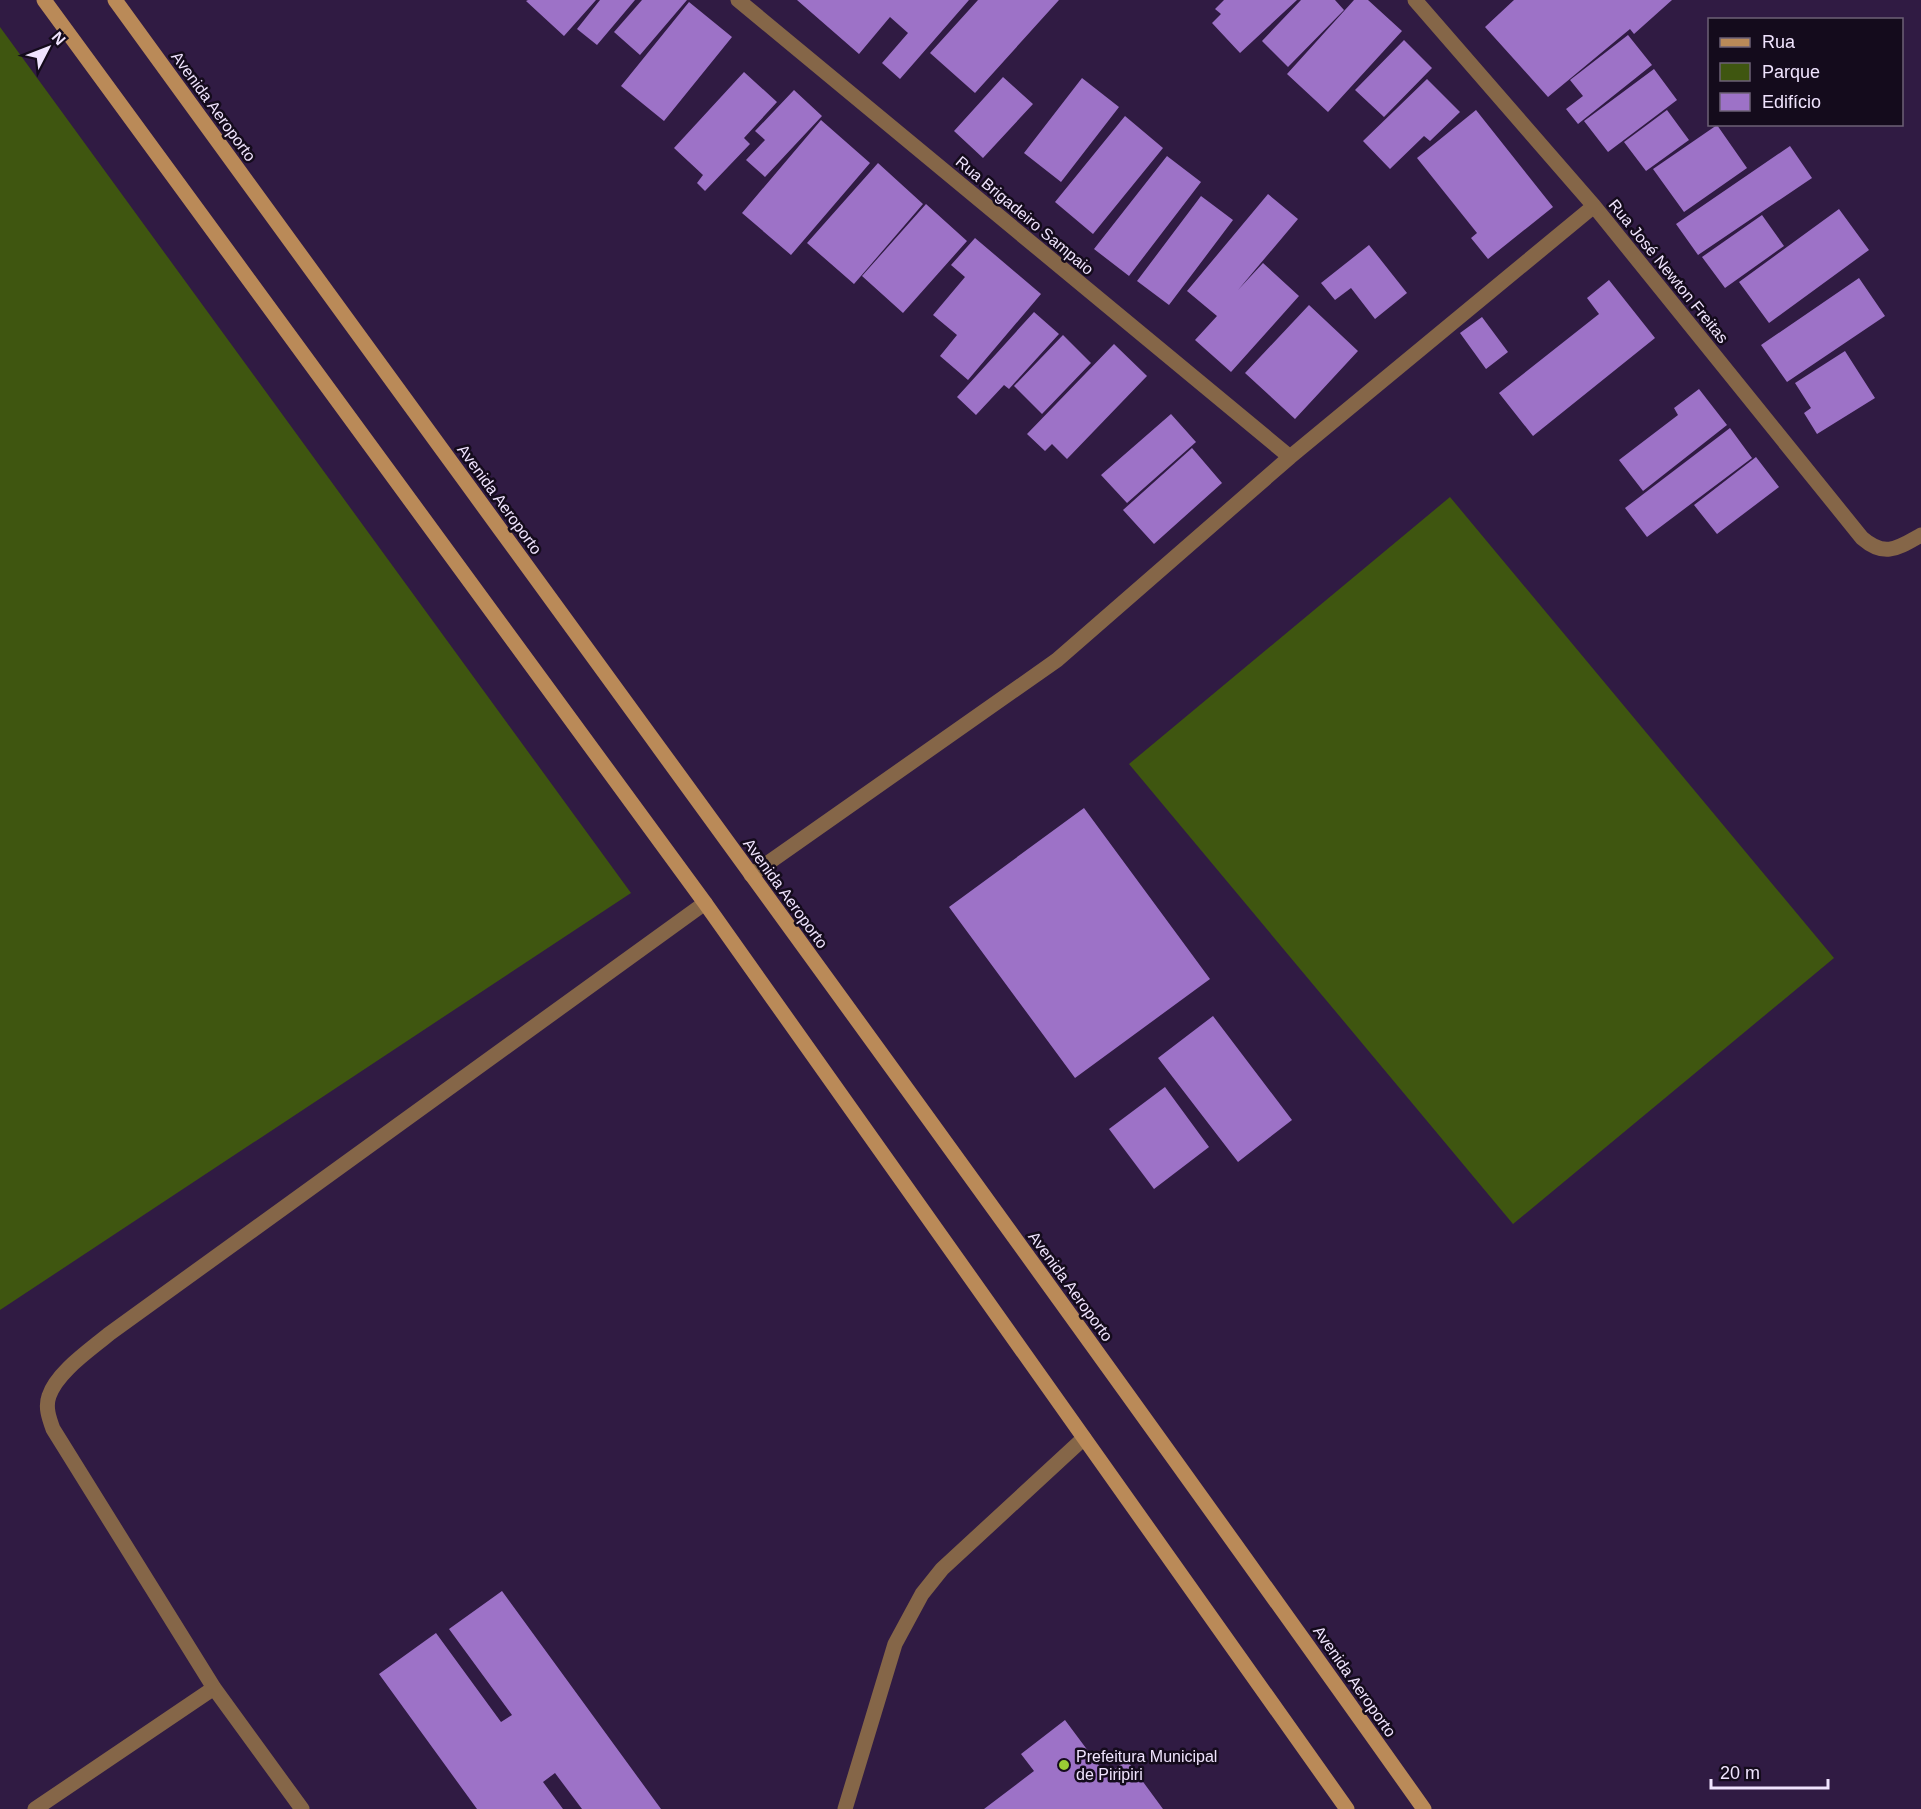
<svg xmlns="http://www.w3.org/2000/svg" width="1921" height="1809" viewBox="0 0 1921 1809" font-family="Helvetica,sans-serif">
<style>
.green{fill:#3f5610}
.building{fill:#9d72c7}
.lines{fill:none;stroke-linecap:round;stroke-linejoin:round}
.lane{stroke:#856648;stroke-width:15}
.street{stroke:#856648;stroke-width:15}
.secondary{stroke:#ba8a58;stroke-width:15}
.poi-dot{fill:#9acb34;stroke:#140b1c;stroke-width:2}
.labels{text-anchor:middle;stroke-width:5;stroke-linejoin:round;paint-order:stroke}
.street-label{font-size:16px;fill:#f0e4fe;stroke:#140b1c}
.poi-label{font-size:16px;fill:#f0e4fe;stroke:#140b1c;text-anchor:start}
</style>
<rect width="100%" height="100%" fill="#301b43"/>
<path class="green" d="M0,27L631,893L0,1310Z
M1450,497L1834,958L1513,1224L1129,764Z"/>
<path class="building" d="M528,0H596L564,36L526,1Z
M600,0H635L597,45L577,29Z
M642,0H687L640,55L614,32Z
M797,0H969L900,79L882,63L908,33L890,17L859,54Z
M978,0H1059L975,93L930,53Z
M1224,0H1297L1240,53L1212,23L1221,14L1215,9Z
M1301,0H1335L1344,10L1288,67L1262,41Z
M1354,0H1368L1402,31L1328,112L1287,74Z
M1514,0H1672L1634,34L1630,29L1548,97L1485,27Z
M689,2L732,37L664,121L621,86Z
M1628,35L1652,65L1578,124L1566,109L1583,96L1570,80Z
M1404,40L1432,68L1384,117L1355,90Z
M1654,69L1677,100L1608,152L1584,121Z
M744,72L777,102L744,138L750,144L705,191L697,183L703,175L674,148Z
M1003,77L1033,104L983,158L954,131Z
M1082,78L1119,107L1061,182L1024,153Z
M1427,79L1460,112L1430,141L1424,136L1390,169L1363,141Z
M794,90L822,116L765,177L746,160L765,140L755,131Z
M1476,110L1553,207L1488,259L1471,238L1477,233L1417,158Z
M1667,110L1689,140L1646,171L1624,142Z
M1125,116L1163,148L1093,234L1055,202Z
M821,120L870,163L791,255L742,213Z
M1717,125L1747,168L1684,212L1653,169Z
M1790,146L1812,178L1698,255L1676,224Z
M1167,156L1201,182L1129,276L1094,249Z
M878,163L923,204L854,284L807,243Z
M1268,194L1298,219L1238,290L1263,263L1299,296L1231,372L1195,340L1217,316L1187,291Z
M1201,196L1233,220L1169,305L1137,281Z
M926,204L967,241L903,313L862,276Z
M1839,209L1869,250L1769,323L1739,282Z
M1762,215L1784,246L1725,288L1702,257Z
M975,238L1041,294L968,380L940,356L957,335L933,315L965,277L951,265Z
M1369,245L1407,293L1375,319L1351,288L1335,300L1321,283Z
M1859,278L1885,316L1787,382L1761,345Z
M1609,280L1655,338L1533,436L1499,393L1599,314L1587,298Z
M1309,305L1358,351L1295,419L1245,373Z
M1034,312L1059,334L1009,389L1004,385L976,415L957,397Z
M1482,317L1508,352L1486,369L1460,333Z
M1063,335L1091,363L1042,414L1014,386Z
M1114,344L1147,376L1067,459L1052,444L1045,451L1027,434Z
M1845,351L1875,398L1817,434L1804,413L1811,408L1795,383Z
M1699,389L1727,425L1643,491L1619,460L1678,415L1674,408Z
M1171,414L1196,442L1127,503L1101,475Z
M1730,428L1752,458L1647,537L1625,508Z
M1192,448L1222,483L1154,544L1123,510Z
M1756,457L1779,487L1717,534L1694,505Z
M1084,808L1210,979L1075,1078L949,907Z
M1213,1016L1292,1120L1238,1162L1158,1058Z
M1165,1087L1209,1147L1154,1189L1109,1129Z
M502,1591L661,1809H582L555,1773L543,1782L563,1809H477L379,1674L436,1633L501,1722L512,1715L449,1629Z
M1065,1720L1106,1775L1127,1760L1163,1809H984L1034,1771L1021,1754Z"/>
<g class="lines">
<path class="lane" d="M35,1809L214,1688
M302,1809L214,1688L53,1429C49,1418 45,1407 49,1396C57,1372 90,1350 109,1334L705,903
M845,1809L895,1644L922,1594L942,1569L1084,1438"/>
<path class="street" d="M738,0L1290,457
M1415,0L1594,206L1862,538C1885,558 1898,548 1921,535
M751,875L1057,660L1290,457L1594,206"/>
<path class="secondary" d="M44,0L705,903L1347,1809
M115,0C552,602 993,1202 1424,1809"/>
</g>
<circle class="poi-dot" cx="1064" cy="1765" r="6"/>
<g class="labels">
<g class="street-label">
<text transform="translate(214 106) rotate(54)" y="6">Avenida Aeroporto</text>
<text transform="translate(1025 215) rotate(40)" y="6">Rua Brigadeiro Sampaio</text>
<text transform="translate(1669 271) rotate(51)" y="6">Rua José Newton Freitas</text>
<text transform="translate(500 499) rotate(54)" y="6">Avenida Aeroporto</text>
<text transform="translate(786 893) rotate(54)" y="6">Avenida Aeroporto</text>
<text transform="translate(1071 1286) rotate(54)" y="6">Avenida Aeroporto</text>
<text transform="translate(1355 1681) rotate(55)" y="6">Avenida Aeroporto</text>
</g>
<g class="poi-label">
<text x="1076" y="1762">Prefeitura Municipal<tspan x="1076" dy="18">de Piripiri</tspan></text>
</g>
</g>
<rect x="1708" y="18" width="195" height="108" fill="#140b1c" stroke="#6c6276" stroke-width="1.5"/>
<rect x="1720" y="38" width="30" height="9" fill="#ba8a58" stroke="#6c6276" stroke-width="1.5"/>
<text x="1762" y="48" font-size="18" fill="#f0e4fe">Rua</text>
<rect x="1720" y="63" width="30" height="18" fill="#3f5610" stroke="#6c6276" stroke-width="1.5"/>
<text x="1762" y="78" font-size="18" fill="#f0e4fe">Parque</text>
<rect x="1720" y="93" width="30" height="18" fill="#9d72c7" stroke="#6c6276" stroke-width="1.5"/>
<text x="1762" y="108" font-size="18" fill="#f0e4fe">Edifício</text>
<g transform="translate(48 48) rotate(48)" stroke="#140b1c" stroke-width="4.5" paint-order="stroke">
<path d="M0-4.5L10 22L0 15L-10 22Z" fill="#f0e4fe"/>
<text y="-9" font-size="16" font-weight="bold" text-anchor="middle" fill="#f0e4fe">N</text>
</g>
<path d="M1711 1779v9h117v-9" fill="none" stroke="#f0e4fe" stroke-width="3"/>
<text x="1720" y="1779" font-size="18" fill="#f0e4fe" stroke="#140b1c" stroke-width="4.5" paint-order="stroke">20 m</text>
</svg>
